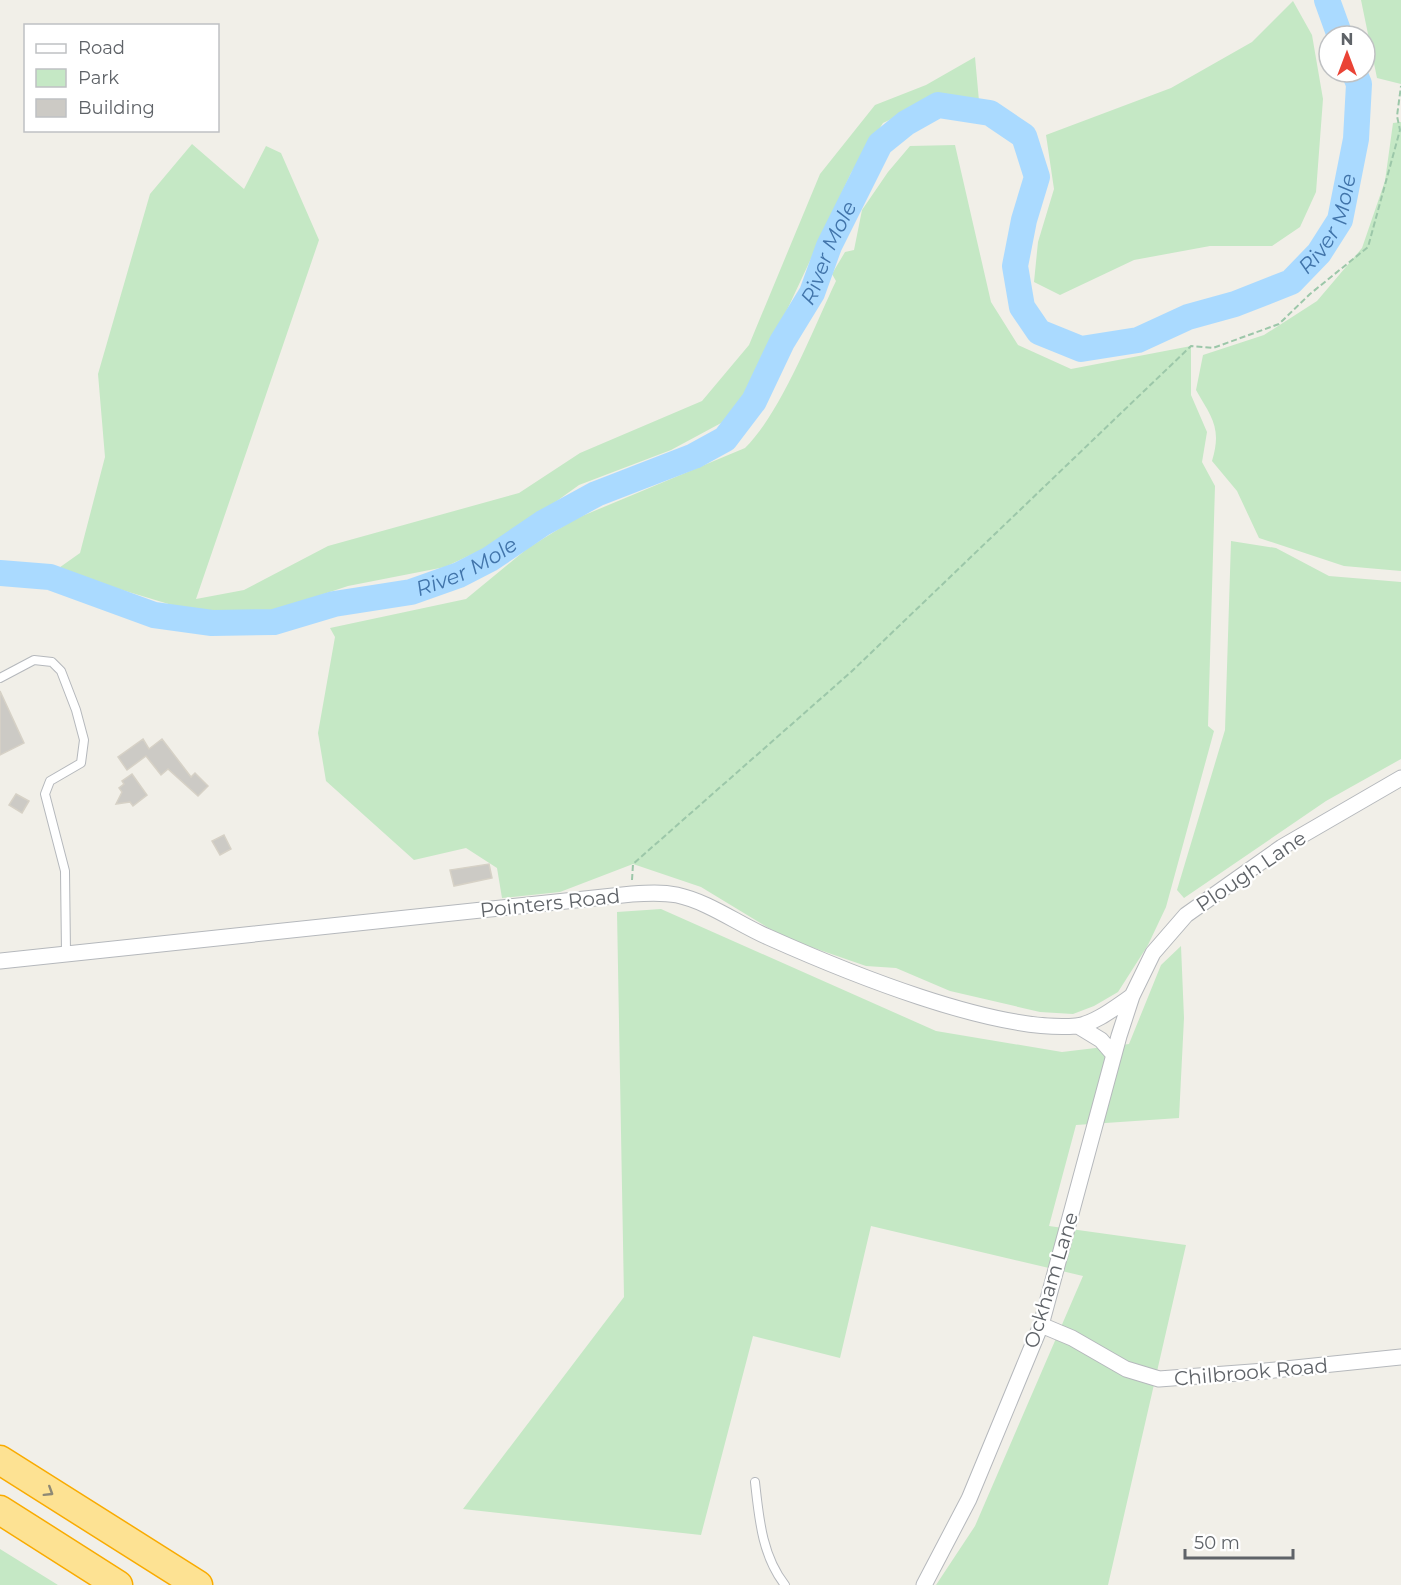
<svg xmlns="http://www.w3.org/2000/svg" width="1401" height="1585" viewBox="0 0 1401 1585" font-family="Montserrat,sans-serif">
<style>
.green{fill:#c5e8c5}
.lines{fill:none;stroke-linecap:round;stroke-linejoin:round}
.river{stroke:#aadaff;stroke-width:26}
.building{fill:#cccac5;stroke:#d6d1c6;stroke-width:1.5}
.service-casing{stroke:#b5b8bc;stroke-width:10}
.minor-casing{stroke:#b5b8bc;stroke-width:17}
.motorway-casing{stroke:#f9ab00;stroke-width:31}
.path{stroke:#9cc7a9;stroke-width:2;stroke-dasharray:6 3;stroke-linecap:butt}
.service{stroke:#fff;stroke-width:8}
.minor{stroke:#fff;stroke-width:15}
.motorway{stroke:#fde293;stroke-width:28}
.oneway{stroke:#8e8975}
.labels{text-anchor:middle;stroke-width:4.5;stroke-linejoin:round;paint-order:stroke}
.street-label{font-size:20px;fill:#5f6368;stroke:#fff}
.water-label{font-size:21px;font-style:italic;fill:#4174aa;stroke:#fff}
</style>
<rect width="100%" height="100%" fill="#f1efe8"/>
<path class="green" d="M1361,0H1401V84L1377,78Z
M1293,1L1312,35L1323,99L1316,192L1300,227L1272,246H1210L1134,260L1060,295L1034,282L1038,242L1054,189L1046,135L1171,88L1252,42Z
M975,57L979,101L941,95L883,123L851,173L751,387L723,422L671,450L579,485L504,539L445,567L348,586L275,610L195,612L56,570L80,553L105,457L98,374L150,194L192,144L244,189L266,146L281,153L319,240L196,599L244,590L328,546L519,493L580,453L702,401L749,345L820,174L875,105L926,85Z
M1401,122V571L1344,566L1259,538L1237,491L1212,461C1222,428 1212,418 1196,390L1203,355L1264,335L1317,301L1362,248L1385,181L1393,123Z
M955,145L991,302L1018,345L1071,369L1191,346V395L1207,432L1202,462L1215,486L1208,726L1214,731L1166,907L1148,945L1118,992L1094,1006L1073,1014L1040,1012L950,991L896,968L866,966L785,938L701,887L633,864L560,892L502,898L497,868L466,848L414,860L326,781L318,733L335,637L330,628L466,599L528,548L575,519L745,448C781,413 813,329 836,281L832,274L845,252L854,250L862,210L888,172L910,146Z
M1231,541L1276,548L1329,576L1401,582V759L1326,801L1184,898L1177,890L1225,730Z
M661,909L936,1031L1062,1052L1129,1044L1161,965L1181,946L1184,1018L1179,1118L1076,1125L1049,1226L1186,1245L1108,1585H936L975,1526L1083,1276L871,1226L840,1358L753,1336L701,1535L463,1509L624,1297L617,912Z
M0,1549L58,1585H0Z"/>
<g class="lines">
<g class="river">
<path d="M1327,0L1340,36"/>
<path id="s1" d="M0,573L50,577L154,615L212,623L274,622L334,604L411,592L459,575L490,559L543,523L596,494L694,456L725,439L754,401L782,342L812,293L829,246L880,144L906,123L938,105L990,113L1024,136L1037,177L1024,220L1015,266L1022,307L1039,332L1081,349L1138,340L1188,317L1235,304L1291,282L1319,253L1340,220L1356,139L1359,84L1354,72"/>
</g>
</g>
<path class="building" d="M0,691L24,743L0,755Z
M143,739L149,749L162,739L191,777L195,773L208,786L198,796L168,769L161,775L146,756L127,770L118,757Z
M132,774L147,795L133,806L130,802L116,804L122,792L119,788L124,784L122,781Z
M16,794L29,801L22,813L9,805Z
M224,835L231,849L220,855L212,841Z
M489,864L492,878L454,886L450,870Z"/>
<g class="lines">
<defs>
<path id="service" d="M0,678L34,660L52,662L61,671L76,710L84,740L81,763L50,781L45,794L65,871L66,953
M755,1482C759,1518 762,1556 785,1585"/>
<path id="minor" d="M0,961L632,894C647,893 662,892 677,895C709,902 738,924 768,937C844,971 994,1033 1076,1026C1095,1024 1117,1006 1132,996
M1078,1026L1101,1040L1114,1055
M1041,1325L1072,1338L1126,1369L1159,1379L1265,1371L1401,1357
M924,1585L969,1499L1041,1325L1119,1036L1132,996L1153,953L1186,915L1282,847L1401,778"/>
<path id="motorway" d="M0,1460L198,1585
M0,1510L118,1585"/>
</defs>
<use href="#service" class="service-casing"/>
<use href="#minor" class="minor-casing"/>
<use href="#motorway" class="motorway-casing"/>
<path class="path" d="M632,880L633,864L851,672L1191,346L1213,348L1279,324L1310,294L1368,247L1400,130L1397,116L1401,86"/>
<use href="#service" class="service"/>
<use href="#minor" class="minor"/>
<use href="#motorway" class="motorway"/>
</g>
<defs><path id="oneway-chevron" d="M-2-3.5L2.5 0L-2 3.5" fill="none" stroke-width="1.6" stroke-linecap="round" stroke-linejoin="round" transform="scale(1.5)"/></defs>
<use class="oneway" href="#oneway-chevron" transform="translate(49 1492) rotate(32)"/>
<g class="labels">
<g class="street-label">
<text transform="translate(1251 871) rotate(-34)" y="7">Plough Lane</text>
<text transform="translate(550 903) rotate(-6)" y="7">Pointers Road</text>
<text transform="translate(1051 1280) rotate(-73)" y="7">Ockham Lane</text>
<text transform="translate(1251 1372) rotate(-5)" y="7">Chilbrook Road</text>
</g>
<g class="water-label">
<text dy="7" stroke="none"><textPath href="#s1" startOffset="1816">River Mole</textPath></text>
<text dy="7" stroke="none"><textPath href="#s1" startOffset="987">River Mole</textPath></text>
<text dy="7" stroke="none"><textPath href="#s1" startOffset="483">River Mole</textPath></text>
</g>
</g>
<rect x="24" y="24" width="195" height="108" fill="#ffffff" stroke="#bfc1c3" stroke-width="1.5"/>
<rect x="36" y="44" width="30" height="9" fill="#ffffff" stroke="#bfc1c3" stroke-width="1.5"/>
<text x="78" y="54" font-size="18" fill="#5f6368">Road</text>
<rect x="36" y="69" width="30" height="18" fill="#c5e8c5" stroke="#bfc1c3" stroke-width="1.5"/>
<text x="78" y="84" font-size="18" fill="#5f6368">Park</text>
<rect x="36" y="99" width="30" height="18" fill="#cccac5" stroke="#bfc1c3" stroke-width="1.5"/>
<text x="78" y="114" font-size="18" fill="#5f6368">Building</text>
<g transform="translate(1347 54)"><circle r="28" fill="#ffffff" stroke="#bfc1c3" stroke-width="1.5"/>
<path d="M0-4.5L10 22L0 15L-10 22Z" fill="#ea4335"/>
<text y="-9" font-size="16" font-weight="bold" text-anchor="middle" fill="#5f6368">N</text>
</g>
<path d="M1185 1549v9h108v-9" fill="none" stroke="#5f6368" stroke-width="3"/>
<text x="1194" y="1549" font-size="18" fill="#5f6368" stroke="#ffffff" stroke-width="4.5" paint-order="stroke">50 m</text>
</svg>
